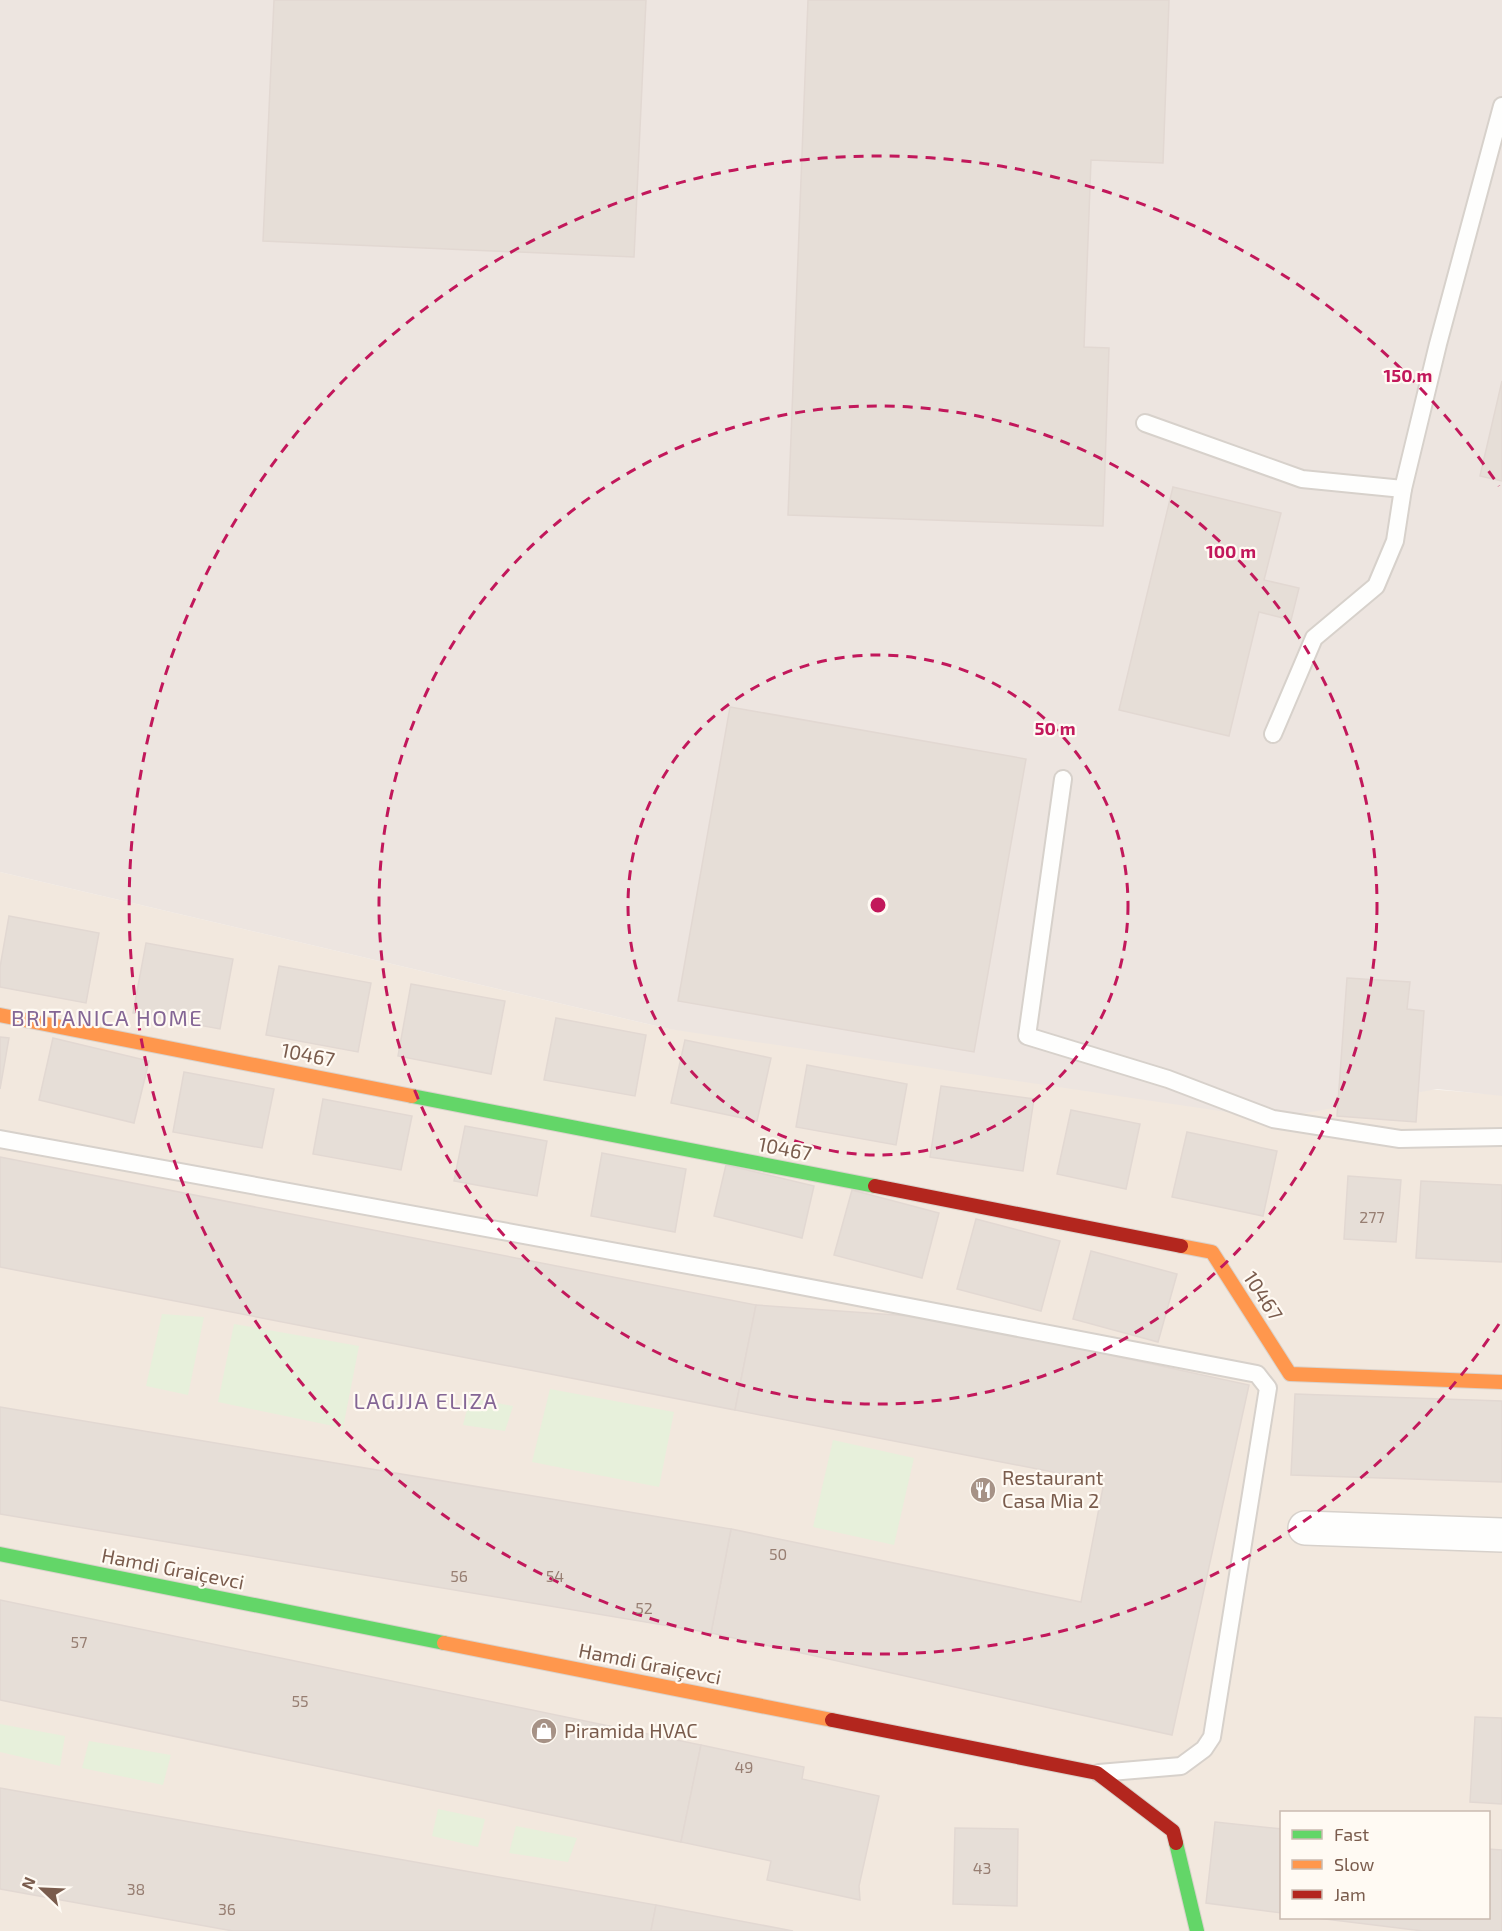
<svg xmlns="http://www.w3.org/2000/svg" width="1502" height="1931" viewBox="0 0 1502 1931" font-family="'Exo 2',sans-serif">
	<rect width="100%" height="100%" fill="#f9f5f0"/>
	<path fill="#f2e8de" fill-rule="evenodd" d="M0,872L669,1029L1502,1095V1931H0ZM1282,1812H1488V1918H1282Z"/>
	<path fill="#ede5e0" d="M0,0H1502V1096L1437,1089L1273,1119L669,1029L0,872Z"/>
	<g fill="#e7f0db">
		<path d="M162,1314L204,1317L188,1395L146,1386Z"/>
		<path d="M234,1324L359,1346L343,1428L218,1402Z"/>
		<path d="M550,1389L674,1412L659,1487L532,1462Z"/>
		<path d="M470,1398L513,1406L505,1431L463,1425Z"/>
		<path d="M833,1440L914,1458L894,1545L813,1527Z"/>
		<path d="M0,1724L65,1736L60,1766L0,1752Z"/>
		<path d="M89,1741L171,1755L163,1785L82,1768Z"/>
		<path d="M438,1809L485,1819L478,1847L432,1836Z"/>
		<path d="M516,1826L577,1838L568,1862L509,1853Z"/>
	</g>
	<g fill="#e6ded7" stroke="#e2d8d2" stroke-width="1.5">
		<path d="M274,0H646L634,257L263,241Z"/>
		<path d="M808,0H1169L1163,163L1091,160L1084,347L1109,348L1103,526L788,515Z"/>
		<path d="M1502,381V481L1480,476Z"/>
		<path d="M1173,487L1281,513L1264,580L1299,588L1291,620L1259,612L1229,736L1119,710Z"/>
		<path d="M730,707L1026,759L974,1052L678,1001Z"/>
		<path d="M9,916L99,933L86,1003L0,987V967Z"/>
		<path d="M146,943L233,959L220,1029L133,1013Z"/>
		<path d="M279,966L371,983L358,1052L266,1035Z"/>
		<path d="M1347,978L1410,982L1407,1009L1424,1011L1416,1122L1337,1116Z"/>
		<path d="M411,984L505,1001L491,1074L398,1056Z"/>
		<path d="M556,1018L646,1035L635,1096L544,1080Z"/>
		<path d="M0,1037L9,1038L0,1089Z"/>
		<path d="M53,1038L149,1061L134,1123L39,1100Z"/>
		<path d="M685,1040L771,1058L757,1121L671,1103Z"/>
		<path d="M807,1065L907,1084L896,1145L796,1127Z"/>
		<path d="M184,1072L274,1089L262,1148L173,1132Z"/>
		<path d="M941,1086L1034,1099L1023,1171L930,1157Z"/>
		<path d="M323,1099L412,1116L401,1170L313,1154Z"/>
		<path d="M1071,1110L1140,1124L1126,1189L1057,1174Z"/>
		<path d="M465,1126L547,1141L537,1196L454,1181Z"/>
		<path d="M1187,1132L1277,1151L1263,1216L1172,1197Z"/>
		<path d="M602,1153L686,1169L675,1232L591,1216Z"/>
		<path d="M0,1157L756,1305L735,1410L0,1267Z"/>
		<path d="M726,1165L814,1186L802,1238L714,1216Z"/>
		<path d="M1348,1176L1401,1180L1396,1242L1344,1239Z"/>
		<path d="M1421,1181L1502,1185V1262L1416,1258Z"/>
		<path d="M852,1190L939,1213L922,1278L834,1255Z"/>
		<path d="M976,1219L1060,1241L1041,1311L957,1289Z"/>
		<path d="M1091,1251L1177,1274L1158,1342L1073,1319Z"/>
		<path d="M756,1305L938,1318L1249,1385L1172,1735L711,1633L731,1529L1081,1602L1104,1482L735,1410Z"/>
		<path d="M1295,1394L1502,1401V1482L1291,1475Z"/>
		<path d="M0,1407L731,1529L711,1633L0,1514Z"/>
		<path d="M0,1600L701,1745L681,1842L0,1700Z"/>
		<path d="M1475,1717L1502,1718V1804L1470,1802Z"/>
		<path d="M701,1745L804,1767L802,1779L879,1796L859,1886L860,1900L767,1880L771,1861L681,1842Z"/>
		<path d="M0,1788L656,1905L651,1931H233L0,1889Z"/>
		<path d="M1215,1822L1282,1829V1913L1206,1903Z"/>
		<path d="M955,1828L1018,1829L1017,1906L953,1904Z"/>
		<path d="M1488,1849L1502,1850V1931H1423L1317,1918H1488Z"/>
		<path d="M656,1905L793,1931H651Z"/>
	</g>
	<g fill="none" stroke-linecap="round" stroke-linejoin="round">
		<g stroke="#d7d1cb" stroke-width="20">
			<g id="lane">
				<path d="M1145,423L1302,479L1403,489L1438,344L1502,106"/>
				<path d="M1273,734L1314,638L1376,586L1395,541L1403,489"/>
				<path d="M1063,779L1027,1036L1168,1079L1273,1119L1400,1139L1502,1137"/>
				<path d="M0,1139L764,1279L1257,1374L1268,1388L1212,1737L1204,1749L1181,1766L1099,1773"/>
			</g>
		</g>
		<g stroke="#d7d1cb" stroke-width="36">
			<path id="street" d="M1305,1528L1502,1535"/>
		</g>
		<g stroke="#d9d2cb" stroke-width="16">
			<g id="fast">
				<path d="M412,1096L875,1186"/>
				<path d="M0,1554L444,1643"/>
				<path d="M1176,1843L1197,1931"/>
			</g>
		</g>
		<g stroke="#d9d2cb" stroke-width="16">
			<g id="slow">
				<path d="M0,1015L412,1096"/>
				<path d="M1181,1246L1212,1252L1290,1374L1502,1382"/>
				<path d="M444,1643L832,1720"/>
			</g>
		</g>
		<g stroke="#d9d2cb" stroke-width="16">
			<g id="jam">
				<path d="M875,1186L1181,1246"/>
				<path d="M832,1720L1097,1773L1173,1831L1176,1843"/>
			</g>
		</g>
		<use href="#lane" stroke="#fefefd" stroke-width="16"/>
		<use href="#street" stroke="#fefefd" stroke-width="33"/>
		<use href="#fast" stroke="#63d668" stroke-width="14"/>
		<use href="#slow" stroke="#ff974d" stroke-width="14"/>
		<use href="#jam" stroke="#b3261e" stroke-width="14"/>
	</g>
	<g fill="none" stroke="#c2185b" stroke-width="3" stroke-dasharray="10 8">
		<circle cx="878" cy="905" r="250"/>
		<circle cx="878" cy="905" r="499"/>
		<path d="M1499 1324A749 749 0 1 1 1499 486"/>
	</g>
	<defs>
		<g id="restaurant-disc" transform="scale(1.35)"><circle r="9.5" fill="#a69286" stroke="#fffaf3"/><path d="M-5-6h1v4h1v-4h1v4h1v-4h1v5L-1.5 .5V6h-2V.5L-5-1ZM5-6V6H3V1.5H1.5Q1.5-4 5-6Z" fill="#fff"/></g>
		<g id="shop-disc" transform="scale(1.35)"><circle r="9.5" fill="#a69286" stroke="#fffaf3"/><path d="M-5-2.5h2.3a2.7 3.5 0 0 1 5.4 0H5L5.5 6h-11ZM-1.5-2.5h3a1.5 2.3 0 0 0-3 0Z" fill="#fff"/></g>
	</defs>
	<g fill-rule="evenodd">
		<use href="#restaurant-disc" x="983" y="1490"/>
		<use href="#shop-disc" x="544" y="1731"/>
	</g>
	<g text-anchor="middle" stroke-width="4.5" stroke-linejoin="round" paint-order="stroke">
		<g font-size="16" fill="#977e72">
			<text x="1372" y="1223">277</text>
			<text x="778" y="1560">50</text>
			<text x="459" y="1582">56</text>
			<text x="555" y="1582">54</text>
			<text x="644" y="1614">52</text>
			<text x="79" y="1648">57</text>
			<text x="300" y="1707">55</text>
			<text x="744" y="1773">49</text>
			<text x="982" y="1874">43</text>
			<text x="136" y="1895">38</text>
			<text x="227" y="1915">36</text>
		</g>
		<g font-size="20" fill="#7a5c4d" stroke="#fffaf3">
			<text transform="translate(308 1055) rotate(11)" y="7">10467</text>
			<text transform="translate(785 1149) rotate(11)" y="7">10467</text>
			<text transform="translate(1263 1296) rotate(57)" y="7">10467</text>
			<text transform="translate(173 1569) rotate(11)" y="7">Hamdi Graiçevci</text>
			<text transform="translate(650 1664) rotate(11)" y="7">Hamdi Graiçevci</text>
		</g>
		<g font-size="20" fill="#7a5c4d" stroke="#fffaf3" text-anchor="start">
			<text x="1002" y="1485">Restaurant<tspan x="1002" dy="23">Casa Mia 2</tspan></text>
			<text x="564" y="1738">Piramida HVAC</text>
		</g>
		<g font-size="22" letter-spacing="1.5" fill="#846695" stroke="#fffaf3">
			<text x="107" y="1026">BRITANICA HOME</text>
			<text x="426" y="1409">LAGJJA ELIZA</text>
		</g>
	</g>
	<circle cx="878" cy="905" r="9" fill="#c2185b" stroke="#fffaf3" stroke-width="3"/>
	<g font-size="18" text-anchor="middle" font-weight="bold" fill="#c2185b" stroke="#fffaf3" stroke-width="4.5" stroke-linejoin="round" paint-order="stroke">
		<text x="1408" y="382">150 m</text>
		<text x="1231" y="558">100 m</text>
		<text x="1055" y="735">50 m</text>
	</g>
	<rect x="1280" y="1811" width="210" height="108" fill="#fffaf3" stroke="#cabbb1" stroke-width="1.5"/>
	<rect x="1292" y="1830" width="30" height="9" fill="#63d668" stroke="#cabbb1" stroke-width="1.5"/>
	<text x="1334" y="1841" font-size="18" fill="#7a5c4d">Fast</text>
	<rect x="1292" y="1860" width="30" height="9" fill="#ff974d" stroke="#cabbb1" stroke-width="1.5"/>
	<text x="1334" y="1871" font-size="18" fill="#7a5c4d">Slow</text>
	<rect x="1292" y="1890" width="30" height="9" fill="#b3261e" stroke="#cabbb1" stroke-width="1.5"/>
	<text x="1334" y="1901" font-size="18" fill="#7a5c4d">Jam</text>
	<g transform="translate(42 1889) rotate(293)" stroke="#fffaf3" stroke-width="4.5" paint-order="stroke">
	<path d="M0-4.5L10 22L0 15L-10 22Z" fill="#7a5c4d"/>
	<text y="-9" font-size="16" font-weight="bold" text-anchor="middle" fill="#7a5c4d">N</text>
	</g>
</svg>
